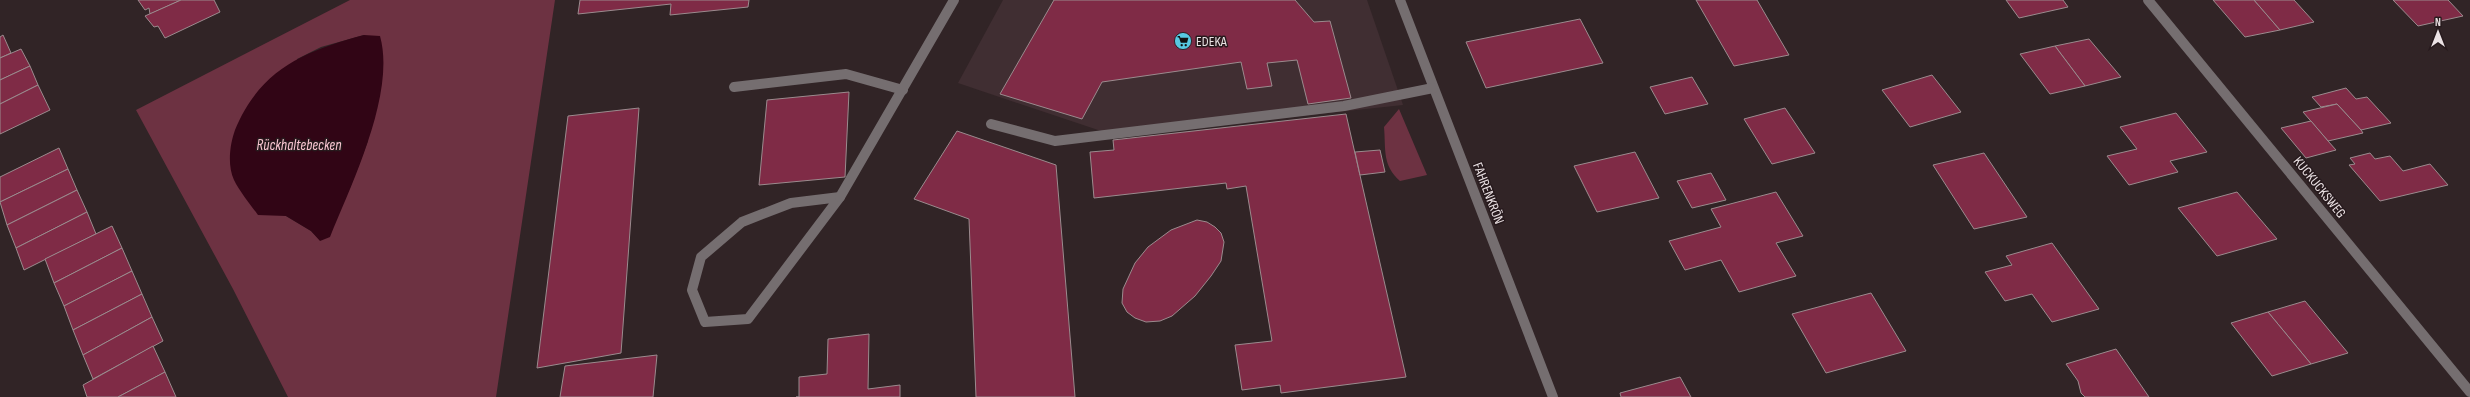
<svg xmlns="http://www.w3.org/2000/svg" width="2470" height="397" viewBox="0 0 2470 397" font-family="'Sofia Sans Condensed',sans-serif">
	<rect width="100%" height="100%" fill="#312426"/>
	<path fill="#402e32" d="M1003,0H1367L1403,105L1116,136L958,83Z"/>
	<g fill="#6d3242" fill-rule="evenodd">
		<path d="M350,0H555L496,397H288L233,289L136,110ZM364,35L368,141L350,188L320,240L311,231L286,216L297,59L321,47Z"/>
		<path d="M1399,109L1427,175L1400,181C1382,165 1386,150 1384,127Z"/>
	</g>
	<path fill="#310515" d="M364,35L380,36C396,93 352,183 330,237L320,241L311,231L286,216L258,215C250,204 240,192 234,180C227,165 230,144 235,130C260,69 305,51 364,35Z"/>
	<g fill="#7f2b46" stroke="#9b8b8e">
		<path d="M138,0H181L150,14L149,8L145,10Z"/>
		<path d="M181,0H214L220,12L165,38L158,26L154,27L145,16Z"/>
		<path d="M580,0H749L748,7L670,15L671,4L578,14Z"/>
		<path d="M1054,0H1295L1314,22L1330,21L1351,98L1308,104L1297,60L1267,63L1272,86L1247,89L1241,62L1102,82L1082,119L1000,94Z"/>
		<path d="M1696,0H1757L1789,55L1734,66Z"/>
		<path d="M2006,0H2063L2068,7L2019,18Z"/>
		<path d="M2213,0H2254L2280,30L2245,37Z"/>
		<path d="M2254,0H2294L2314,22L2280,30Z"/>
		<path d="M2393,0H2448L2463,16L2418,26Z"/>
		<path d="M1580,19L1603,63L1486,88L1466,42Z"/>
		<path d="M3,35L11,53L0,58V37Z"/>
		<path d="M2089,39L2121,77L2085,86L2055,46Z"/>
		<path d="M2055,46L2085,86L2050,94L2020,54Z"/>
		<path d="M21,49L30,66L0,80V58Z"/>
		<path d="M30,66L38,85L0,104V80Z"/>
		<path d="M1932,75L1961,112L1910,127L1882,90Z"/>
		<path d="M1692,77L1708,104L1665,114L1650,87Z"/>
		<path d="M38,85L50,110L0,134V104Z"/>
		<path d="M2346,88L2356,99L2367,97L2391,123L2361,130L2337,104L2321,107L2312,97Z"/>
		<path d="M849,92L845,177L759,185L767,100Z"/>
		<path d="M2337,104L2361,130L2363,133L2328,141L2303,112Z"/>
		<path d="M639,108L621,353L537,368L568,116Z"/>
		<path d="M1785,108L1815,153L1772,164L1744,119Z"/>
		<path d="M2176,113L2207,152L2170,161L2178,172L2129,185L2107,156L2137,149L2120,127Z"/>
		<path d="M1346,114L1406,377L1281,393L1280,385L1242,390L1235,345L1272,341L1246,186L1227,189L1226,183L1094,198L1090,152L1114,150L1113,140Z"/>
		<path d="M2311,121L2328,141L2336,150L2306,158L2281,128Z"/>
		<path d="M957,131L1056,165L1075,397H976L969,219L914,199Z"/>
		<path d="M59,148L68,169L0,202V177Z"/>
		<path d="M1380,150L1385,172L1360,175L1355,152Z"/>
		<path d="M1635,152L1659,198L1597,212L1574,166Z"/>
		<path d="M1984,153L2027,217L1974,229L1933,165Z"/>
		<path d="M2370,153L2375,159L2390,156L2403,171L2430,164L2448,185L2380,201L2349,165L2355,164L2350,158Z"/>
		<path d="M68,169L77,190L7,225L0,202Z"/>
		<path d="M1711,173L1726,200L1692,208L1677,181Z"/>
		<path d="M77,190L87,212L16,248L7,225Z"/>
		<path d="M1776,192L1803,236L1776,243L1796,276L1739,292L1721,260L1685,270L1669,241L1721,227L1711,209Z"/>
		<path d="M2237,192L2277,239L2217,256L2178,208Z"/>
		<path d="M87,212L96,234L24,270L16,248Z"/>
		<path d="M1197,220L1207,222L1215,227L1221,233L1224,242L1221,261L1211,276L1195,296L1172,316L1160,321L1146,322L1135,318L1127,312L1122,303L1123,289L1135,263L1148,247L1171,230Z"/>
		<path d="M112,226L122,248L54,283L45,259Z"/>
		<path d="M2052,243L2099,309L2052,322L2032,294L2005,301L1985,272L2012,265L2006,256Z"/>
		<path d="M122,248L132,271L64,306L54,283Z"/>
		<path d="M132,271L142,294L73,330L64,306Z"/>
		<path d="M1871,293L1906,351L1826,373L1792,314Z"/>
		<path d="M142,294L152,317L83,355L73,330Z"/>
		<path d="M2305,301L2348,353L2311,364L2268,312Z"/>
		<path d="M2268,312L2311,364L2272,376L2231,323Z"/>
		<path d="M152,317L163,341L93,379L83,355Z"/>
		<path d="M869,334L868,389L900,385V397H796H799V377L827,374L828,339Z"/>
		<path d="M153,346L165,372L118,397H87L83,385Z"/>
		<path d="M2116,349L2149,397H2085L2081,393L2078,381L2066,364Z"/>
		<path d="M657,355L653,397H560L565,366Z"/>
		<path d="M165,372L176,397H118Z"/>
		<path d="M1680,377L1691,397H1621L1620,393Z"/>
	</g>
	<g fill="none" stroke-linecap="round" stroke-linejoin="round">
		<g stroke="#756e70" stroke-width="10">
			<path d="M1400,0L1553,397"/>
			<path d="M2148,0L2470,392"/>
			<path d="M734,87L846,74L903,90"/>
			<path d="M991,124L1055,141L1344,106L1433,88"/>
			<path d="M840,197L748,319L705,322L692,290L701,257L742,222L791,203Z"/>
			<path d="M840,197L954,0"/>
		</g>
	</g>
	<defs>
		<g id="supermarket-disc" transform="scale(0.9)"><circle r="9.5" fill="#57c9e2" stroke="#271a1d"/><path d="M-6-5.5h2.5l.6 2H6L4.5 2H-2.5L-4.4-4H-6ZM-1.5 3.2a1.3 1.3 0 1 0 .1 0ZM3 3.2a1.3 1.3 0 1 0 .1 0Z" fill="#111"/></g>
	</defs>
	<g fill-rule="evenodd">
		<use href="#supermarket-disc" x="1183" y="41"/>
	</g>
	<g text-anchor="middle" stroke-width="3" stroke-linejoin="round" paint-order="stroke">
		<g font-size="14" fill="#ebe2e4" stroke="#271a1d" text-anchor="start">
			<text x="1196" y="46">EDEKA</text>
		</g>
		<g font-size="14" fill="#ebe2e4" stroke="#271a1d">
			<text transform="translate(2320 187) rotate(51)" y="5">KUCKUCKSWEG</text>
			<text transform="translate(1489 193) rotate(69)" y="5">FAHRENKRÖN</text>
		</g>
		<g font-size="15" font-style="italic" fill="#f9c6d1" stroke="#271a1d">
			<text x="299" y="150">Rückhaltebecken</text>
		</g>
	</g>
	<g transform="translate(2438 32)" stroke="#271a1d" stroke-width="3" paint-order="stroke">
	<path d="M0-3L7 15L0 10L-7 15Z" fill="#ebe2e4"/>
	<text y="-6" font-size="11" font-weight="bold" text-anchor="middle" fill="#ebe2e4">N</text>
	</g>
</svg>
